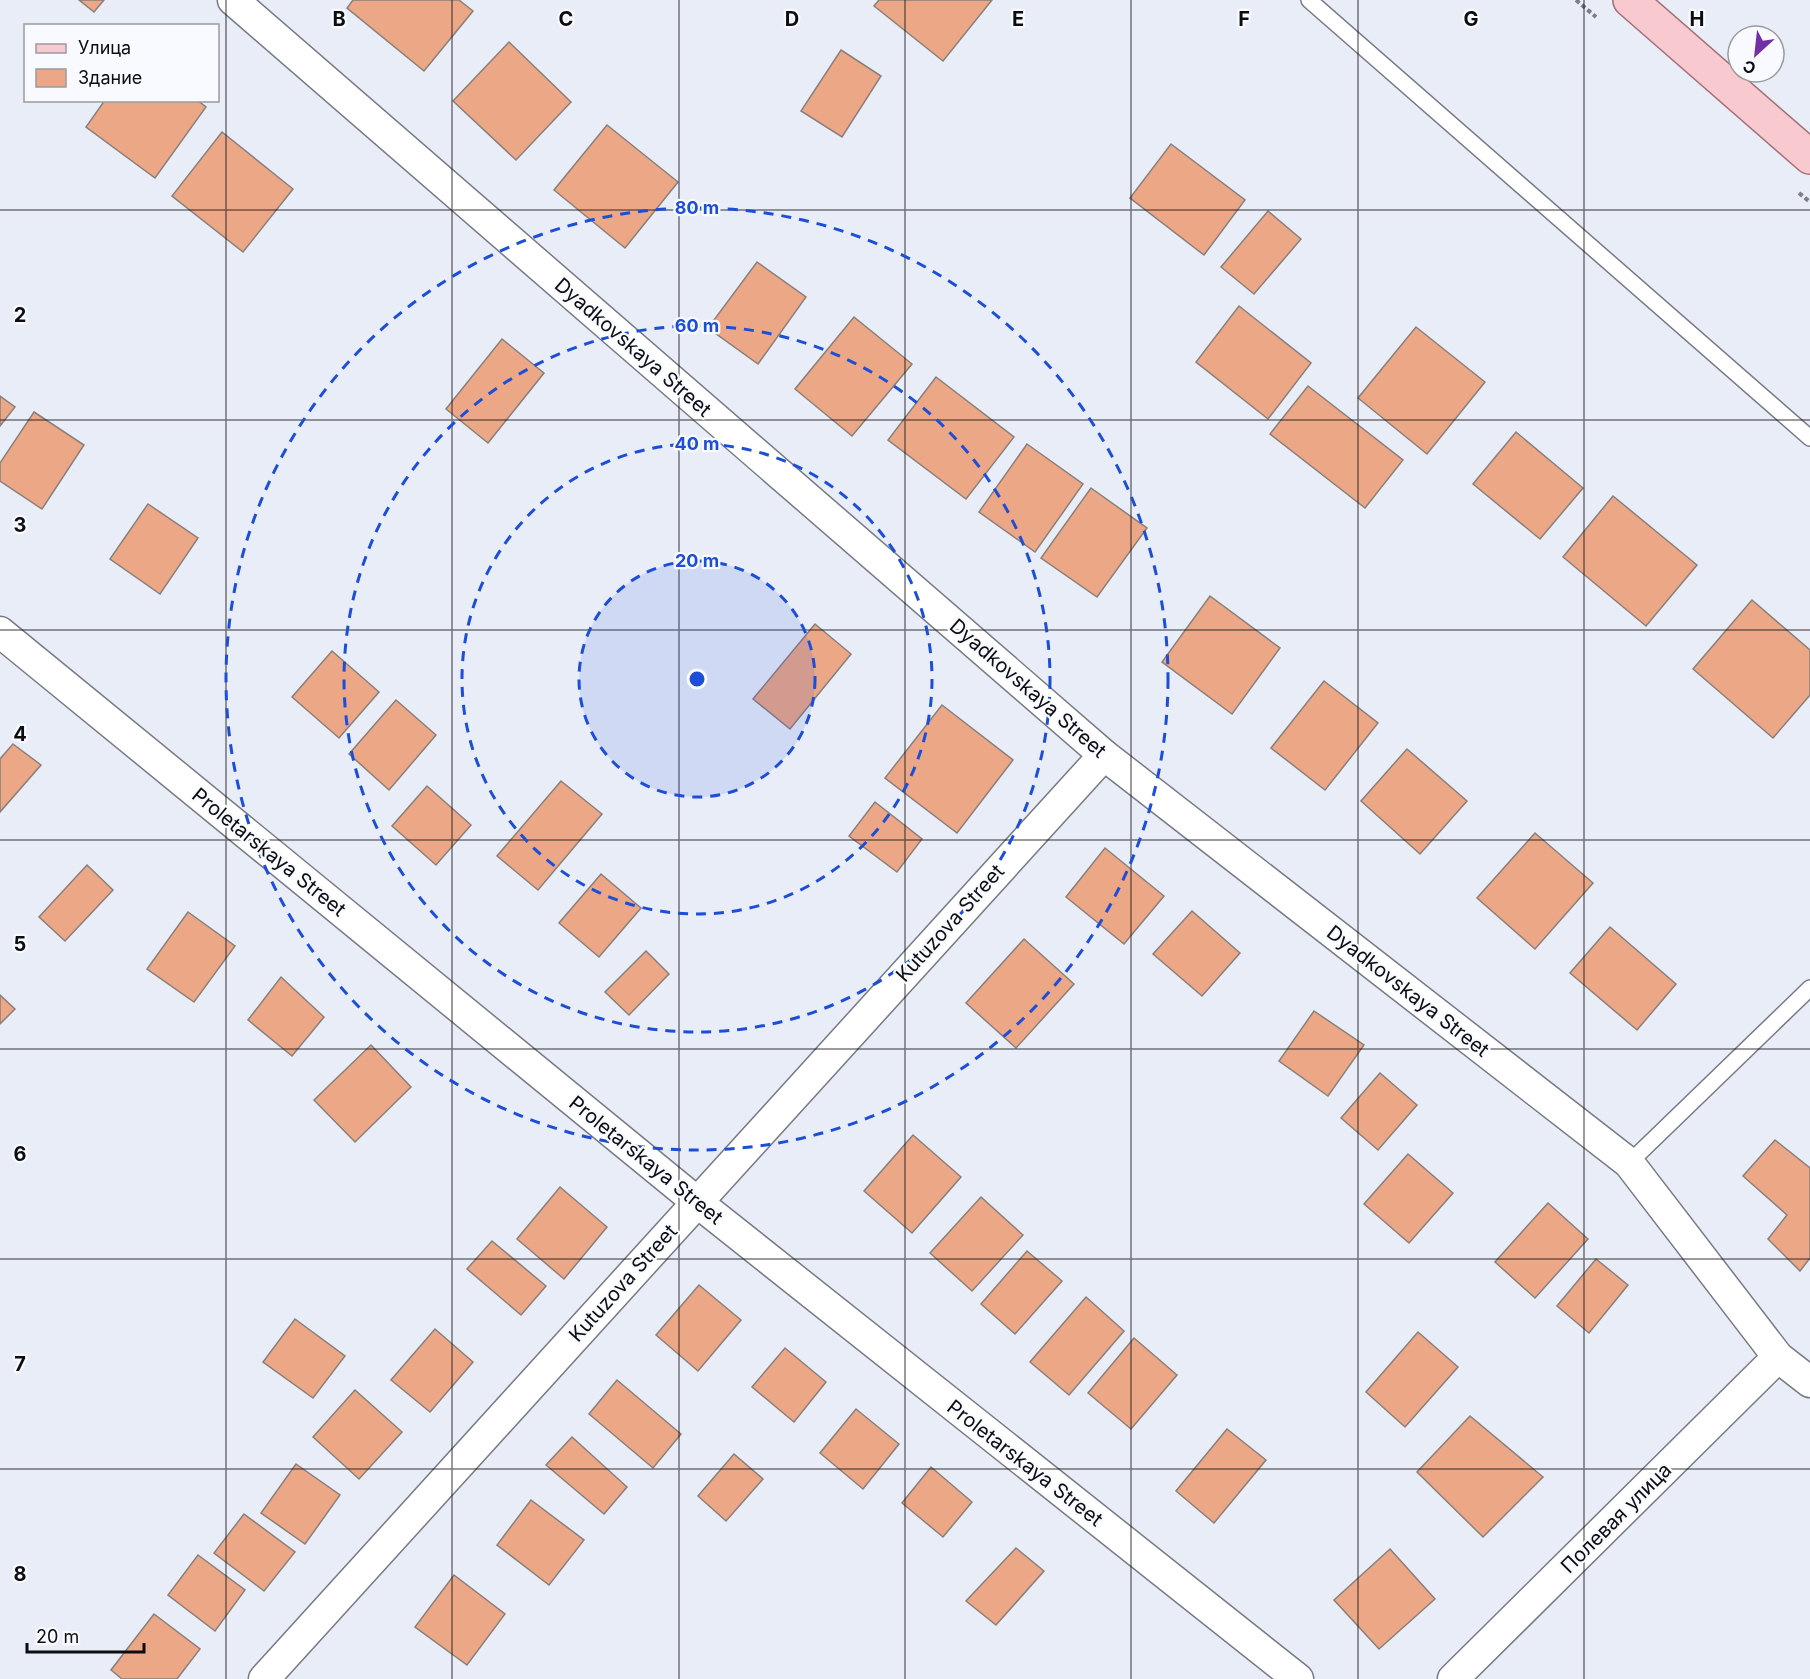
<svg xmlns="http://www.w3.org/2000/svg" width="1810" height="1679" viewBox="0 0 1810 1679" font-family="Inter,sans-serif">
	<rect width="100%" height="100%" fill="#e9edf8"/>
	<g fill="#eca787" stroke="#8a7f7a" stroke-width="1.5">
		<path d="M79,0H104L94,12Z"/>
		<path d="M353,0H459L473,11L424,71L347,8Z"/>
		<path d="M879,0H992L943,61L874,6Z"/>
		<path d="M509,42L571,102L516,160L453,101Z"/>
		<path d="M841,50L881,76L842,137L801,111Z"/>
		<path d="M105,100H197L206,107L155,178L86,127Z"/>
		<path d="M607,125L678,182L625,248L554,190Z"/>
		<path d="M222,132L293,189L243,252L172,196Z"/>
		<path d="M1171,144L1245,200L1204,255L1130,198Z"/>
		<path d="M1268,211L1301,239L1254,294L1221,267Z"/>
		<path d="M757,262L806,297L758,364L708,328Z"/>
		<path d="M1239,306L1311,363L1268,419L1196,362Z"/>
		<path d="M854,317L912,364L852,436L795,389Z"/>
		<path d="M1416,327L1485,382L1427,454L1358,398Z"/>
		<path d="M502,339L544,373L488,443L446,409Z"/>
		<path d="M936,377L1014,437L966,499L888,440Z"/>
		<path d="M1308,386L1403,460L1365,508L1270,434Z"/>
		<path d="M0,396L15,407L0,426Z"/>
		<path d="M34,412L84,445L42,509L0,481V463Z"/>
		<path d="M1516,432L1583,488L1540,539L1473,484Z"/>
		<path d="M1027,444L1083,484L1035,552L979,512Z"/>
		<path d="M1091,488L1147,528L1097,597L1041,558Z"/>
		<path d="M1613,496L1697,565L1646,626L1563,557Z"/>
		<path d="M148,504L198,538L160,594L110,559Z"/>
		<path d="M1210,596L1280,648L1232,714L1162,662Z"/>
		<path d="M1752,600L1810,650V695L1773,738L1693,669Z"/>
		<path d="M815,624L851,654L790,729L753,699Z"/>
		<path d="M332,651L379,692L339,738L292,697Z"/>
		<path d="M1324,681L1378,723L1325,790L1271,748Z"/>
		<path d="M396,700L436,735L389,790L349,754Z"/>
		<path d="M942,705L1013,760L957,833L885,778Z"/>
		<path d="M13,744L41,765L0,812V759Z"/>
		<path d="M1407,749L1467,801L1420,854L1361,801Z"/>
		<path d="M561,781L602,814L538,890L497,856Z"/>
		<path d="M427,786L471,825L436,865L392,826Z"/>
		<path d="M875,802L922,839L897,872L849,836Z"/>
		<path d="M1535,833L1593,883L1535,949L1477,898Z"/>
		<path d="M1105,848L1164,896L1124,944L1066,897Z"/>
		<path d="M87,865L113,890L65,941L39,917Z"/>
		<path d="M601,874L641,908L599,957L559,923Z"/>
		<path d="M1192,911L1240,953L1202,996L1153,954Z"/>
		<path d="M188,912L235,946L194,1002L147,969Z"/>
		<path d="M1610,927L1676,984L1637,1030L1570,973Z"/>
		<path d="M1024,939L1074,984L1016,1048L966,1003Z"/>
		<path d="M646,951L669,974L629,1015L605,992Z"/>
		<path d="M281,977L324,1017L292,1056L248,1020Z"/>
		<path d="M0,995L15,1009L0,1024Z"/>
		<path d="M1314,1011L1364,1045L1328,1096L1279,1061Z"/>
		<path d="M371,1045L411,1087L355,1142L314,1100Z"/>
		<path d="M1380,1073L1417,1105L1378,1150L1341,1118Z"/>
		<path d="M913,1135L961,1177L912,1233L864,1191Z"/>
		<path d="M1775,1140L1810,1168V1258L1800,1271L1768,1239L1787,1215L1743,1176Z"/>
		<path d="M1408,1154L1453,1193L1409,1243L1364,1204Z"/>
		<path d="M560,1187L607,1227L564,1279L517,1239Z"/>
		<path d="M981,1197L1023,1235L972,1291L930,1253Z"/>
		<path d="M1548,1203L1588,1239L1535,1298L1495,1262Z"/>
		<path d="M492,1241L546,1286L521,1315L467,1269Z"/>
		<path d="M1027,1251L1062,1281L1015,1334L981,1304Z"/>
		<path d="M1596,1259L1628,1285L1589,1333L1557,1306Z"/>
		<path d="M699,1285L741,1320L698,1371L656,1335Z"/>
		<path d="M1086,1297L1124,1331L1069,1395L1030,1362Z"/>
		<path d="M295,1319L345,1356L313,1398L263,1362Z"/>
		<path d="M435,1329L473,1362L430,1412L391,1380Z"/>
		<path d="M1418,1332L1458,1367L1405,1427L1366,1392Z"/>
		<path d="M1134,1338L1177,1375L1131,1429L1088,1393Z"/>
		<path d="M785,1348L826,1382L794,1422L752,1387Z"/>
		<path d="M617,1380L681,1434L653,1468L589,1414Z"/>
		<path d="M355,1390L402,1432L359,1479L313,1437Z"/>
		<path d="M856,1409L899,1444L863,1489L820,1453Z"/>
		<path d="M1470,1416L1543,1477L1483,1537L1417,1472Z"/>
		<path d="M1227,1429L1266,1460L1214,1523L1176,1491Z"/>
		<path d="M572,1437L627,1487L604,1514L546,1465Z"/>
		<path d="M734,1454L763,1479L726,1521L698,1496Z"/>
		<path d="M296,1464L340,1495L305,1544L261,1513Z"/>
		<path d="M931,1467L972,1502L943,1537L902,1503Z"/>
		<path d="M531,1500L584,1540L549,1585L497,1545Z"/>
		<path d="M244,1514L295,1552L264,1591L214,1553Z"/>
		<path d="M1016,1548L1044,1571L996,1625L966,1601Z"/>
		<path d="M1390,1549L1435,1599L1379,1649L1334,1600Z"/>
		<path d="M198,1555L245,1590L215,1631L168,1595Z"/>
		<path d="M454,1575L505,1614L467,1665L415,1627Z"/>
		<path d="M154,1614L200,1649L177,1679H122L111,1670Z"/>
	</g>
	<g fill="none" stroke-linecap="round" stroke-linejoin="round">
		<g stroke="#777a84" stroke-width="18">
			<g id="service">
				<path d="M1309,0L1810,438"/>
				<path d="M1629,1163L1810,988"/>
			</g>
		</g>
		<g stroke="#777a84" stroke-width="33">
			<g id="minor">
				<path d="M233,0L1104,755L1629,1163L1778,1357L1810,1382"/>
				<path d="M0,632L697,1202L1298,1679"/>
				<path d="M264,1679L1104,755"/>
				<path d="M1453,1679L1778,1357"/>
			</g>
		</g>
		<g stroke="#a37077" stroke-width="36">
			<path id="primary" d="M1630,0L1810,157"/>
		</g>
		<g stroke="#7b7e85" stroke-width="4" stroke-dasharray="4.5 3" stroke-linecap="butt">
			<path d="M1576,0L1596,17"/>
			<path d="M1799,193L1810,202"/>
		</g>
		<use href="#service" stroke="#fff" stroke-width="15"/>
		<use href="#minor" stroke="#fff" stroke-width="30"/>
		<use href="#primary" stroke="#f8c9cf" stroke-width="33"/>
	</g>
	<path fill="none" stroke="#0c0d10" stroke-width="1.5" stroke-opacity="0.55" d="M226,0V1679M452,0V1679M679,0V1679M905,0V1679M1131,0V1679M1358,0V1679M1584,0V1679M0,210H1810M0,420H1810M0,630H1810M0,840H1810M0,1049H1810M0,1259H1810M0,1469H1810"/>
	<circle cx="697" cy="679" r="118" fill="#1d4ed8" fill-opacity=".12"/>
	<g fill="none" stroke="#1d4ed8" stroke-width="3" stroke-dasharray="10 8">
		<circle cx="697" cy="679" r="118"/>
		<circle cx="697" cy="679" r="235"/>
		<circle cx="697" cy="679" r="353"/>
		<circle cx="697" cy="679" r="471"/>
	</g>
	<g text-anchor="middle" stroke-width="4.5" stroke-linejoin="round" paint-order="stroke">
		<g font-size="20" fill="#0c0d10" stroke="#f9faff">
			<text transform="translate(633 347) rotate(41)" y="7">Dyadkovskaya Street</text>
			<text transform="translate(1028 688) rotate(41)" y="7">Dyadkovskaya Street</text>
			<text transform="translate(269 852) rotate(39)" y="7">Proletarskaya Street</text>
			<text transform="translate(950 923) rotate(-48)" y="7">Kutuzova Street</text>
			<text transform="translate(1408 991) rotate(38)" y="7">Dyadkovskaya Street</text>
			<text transform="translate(646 1160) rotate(39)" y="7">Proletarskaya Street</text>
			<text transform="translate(623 1283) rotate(-48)" y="7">Kutuzova Street</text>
			<text transform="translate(1025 1463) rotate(38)" y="7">Proletarskaya Street</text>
			<text transform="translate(1616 1518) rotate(-45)" y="7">Полевая улица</text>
		</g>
	</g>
	<g font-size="20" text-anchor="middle" font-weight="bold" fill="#0c0d10" stroke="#f9faff" stroke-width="4.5" stroke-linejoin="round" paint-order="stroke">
		<text x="339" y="26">B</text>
		<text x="566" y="26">C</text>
		<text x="792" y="26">D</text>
		<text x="1018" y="26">E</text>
		<text x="1244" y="26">F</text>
		<text x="1471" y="26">G</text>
		<text x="1697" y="26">H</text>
		<text x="20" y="322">2</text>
		<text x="20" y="532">3</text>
		<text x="20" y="741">4</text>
		<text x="20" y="951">5</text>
		<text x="20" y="1161">6</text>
		<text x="20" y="1371">7</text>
		<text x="20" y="1581">8</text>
	</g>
	<circle cx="697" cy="679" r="9" fill="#1d4ed8" stroke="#f9faff" stroke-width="3"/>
	<g font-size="18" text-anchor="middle" font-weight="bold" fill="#1d4ed8" stroke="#f9faff" stroke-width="4.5" stroke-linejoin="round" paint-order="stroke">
		<text x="697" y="214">80 m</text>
		<text x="697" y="332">60 m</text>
		<text x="697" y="450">40 m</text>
		<text x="697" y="567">20 m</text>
	</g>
	<rect x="24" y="24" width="195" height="78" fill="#f9faff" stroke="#9a9b9f" stroke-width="1.5"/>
	<rect x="36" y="44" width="30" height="9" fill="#f8c9cf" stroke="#9a9b9f" stroke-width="1.5"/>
	<text x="78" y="54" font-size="18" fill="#0c0d10">Улица</text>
	<rect x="36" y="69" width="30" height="18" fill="#eca787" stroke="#9a9b9f" stroke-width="1.5"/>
	<text x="78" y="84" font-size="18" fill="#0c0d10">Здание</text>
	<g transform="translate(1756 54) rotate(207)"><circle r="28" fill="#f9faff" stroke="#9a9b9f" stroke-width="1.5"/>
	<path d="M0-4.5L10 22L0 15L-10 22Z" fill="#722fa4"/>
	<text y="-9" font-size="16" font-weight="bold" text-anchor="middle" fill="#0c0d10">С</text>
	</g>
	<path d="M27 1643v9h117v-9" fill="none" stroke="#0c0d10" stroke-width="3"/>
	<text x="36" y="1643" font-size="18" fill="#0c0d10" stroke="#f9faff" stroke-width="4.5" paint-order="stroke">20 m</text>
</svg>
